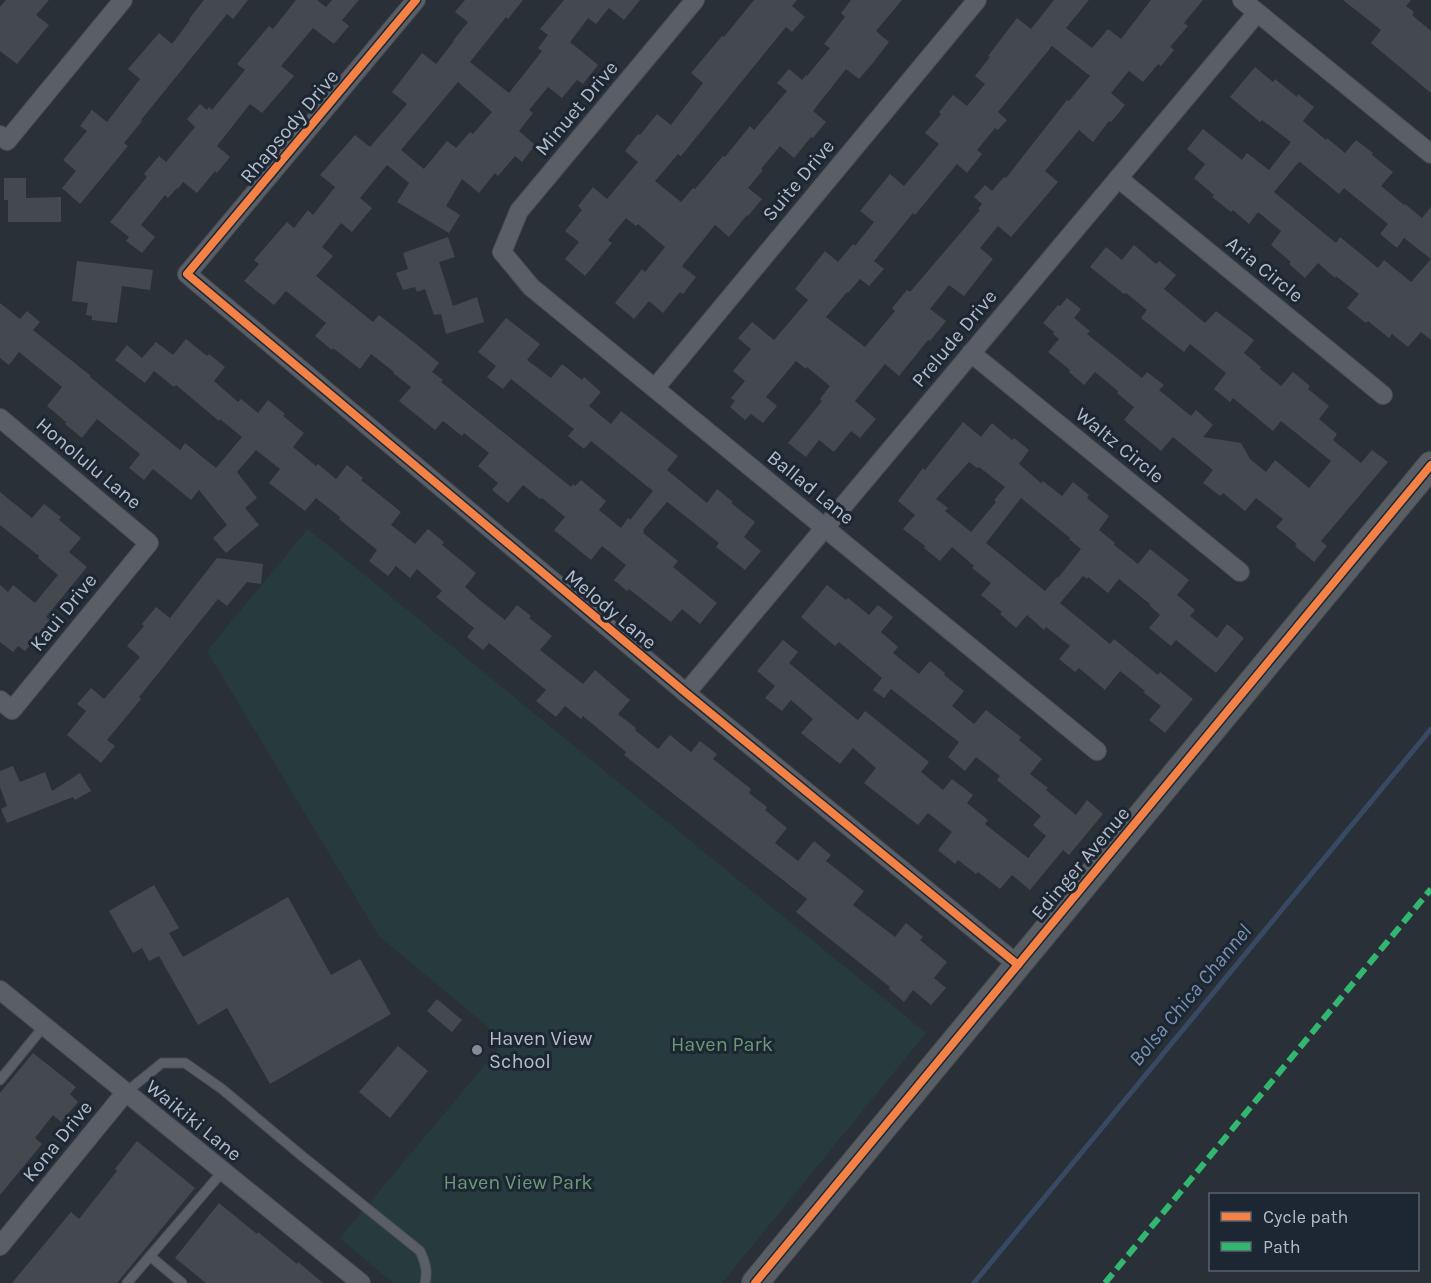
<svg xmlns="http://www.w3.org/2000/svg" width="1431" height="1283" viewBox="0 0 1431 1283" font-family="Karla,sans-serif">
	<rect width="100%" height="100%" fill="#2a3038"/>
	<path fill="#273a3e" d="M308,529L926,1033L722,1283H393L340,1238L505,1041L379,936L207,651Z"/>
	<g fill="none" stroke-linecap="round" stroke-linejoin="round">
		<path stroke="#384963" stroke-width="5" d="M974,1283L1431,729"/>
	</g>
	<g fill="#444950" fill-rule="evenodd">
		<path d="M6,0H49L36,15L49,25L17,64L0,51V7Z"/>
		<path d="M204,0H248L233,19L227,14L141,120L142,121L124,143L128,146L80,204L62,188L76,171L63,160L87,131L80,126L92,110L107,122L140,79L128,69L159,33L172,44L190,20L189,19Z"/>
		<path d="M296,0H317L326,7L332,0H359L342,20L349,26L334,44L313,28L281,66L294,76L262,113L250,104L217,146L230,157L217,173L215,171L197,193L183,182L178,189L177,188L168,198L165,195L141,225L155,237L142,253L126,241L129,237L110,222L147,177L144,174L159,156L166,162L195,127L187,119L200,104L207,110L209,107L212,110L245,70L237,64L269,26L273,29Z"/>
		<path d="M465,0H523L508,19L506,17L470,62L509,93L542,51L538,48L548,35L540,29L564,0H640L624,20L609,8L596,24L588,18L570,42L598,65L583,84L577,80L562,98L548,87L529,110L533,113L519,131L535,145L522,162L515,156L498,176L495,173L479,193L462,179L446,206L460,215L449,233L397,202L409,183L387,165L360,198L372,208L352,232L341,223L322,247L333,256L316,276L373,322L379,315L415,343L439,363L432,372L443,380L441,382L571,487L573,484L575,486L581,480L606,501L599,510L621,528L628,518L630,520L653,491L591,441L584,449L568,436L574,429L511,379L503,389L487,377L496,366L478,352L506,318L540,344L527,360L551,378L562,364L582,380L584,377L601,392L589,406L611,424L621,411L678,456L667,470L707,503L717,489L733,502L731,503L755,522L744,537L761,551L745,570L716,547L719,543L670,504L667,502L643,530L644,531L643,533L678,561L673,567L717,603L700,624L682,609L671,622L629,589L627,591L614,580L626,565L602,546L591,560L554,530L565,517L542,498L540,499L523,485L508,503L492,490L498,483L478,466L489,453L464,433L462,436L443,421L435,430L399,401L411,387L393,373L394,372L371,354L360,369L333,348L332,350L315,336L326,323L286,291L274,305L244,281L259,264L254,260L287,222L294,228L308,210L313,215L335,187L320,175L355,135L370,147L407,104L392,92L422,53L436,64L454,41H453L468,22L455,12ZM458,82L492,112L473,134L470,132L456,148L447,141L424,169L401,150Z"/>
		<path d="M754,0H797L792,6L805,17L792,32L786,27L681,156L678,154L655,181L681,202L693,188L695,189L723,156L725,157L750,126L754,130L787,91L777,83L789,69L802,80L806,75L807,76L830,48L824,44L845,17L841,13L851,0H902L876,31L889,42L872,64L859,79L846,69L813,111L826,122L813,138L811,137L794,158L780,146L761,169L763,170L748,188L762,199L748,216L747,215L729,237L715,225L682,266L696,277L683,294L680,292L663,313L649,301L634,319L615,303L642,269L645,272L665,247L638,224L636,226L626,218L608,240L612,243L585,276L565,259L579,242L565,231L582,210L578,206L593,187L607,199L638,162L625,151L638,134L640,135L657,114L671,125L703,83L691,73L722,36L724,37Z"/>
		<path d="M1054,0H1089L1066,28L1092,48L1108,29L1121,39L1151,0H1203L1184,23L1188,26L1170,47L1174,50L1161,66L1158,64L1143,82L1129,71L1111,93L1125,105L1111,122L1109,121L1093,142L1079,130L1045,171L1058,182L1011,237L998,226L980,248L993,259L964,296L949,285L930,309L946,321L930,341L928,340L899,376L885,364L855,401L876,419L860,438L851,431L834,452L819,440L806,457L788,443L822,401L820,399L830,386L807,367L806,369L796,361L766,397L777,406L763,423L751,414L745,420L730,407L735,401L731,398L745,381L733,371L751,349L738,338L752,322L774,340L808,300L795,289L825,251L838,262L853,244L855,246L874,222L860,211L890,174L904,186L939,144L925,133L941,114L939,112L953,95L967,106L985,84L975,76L990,57L988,56L1017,18L1031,29ZM1052,46L1090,76L1069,101L1067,100L1006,178L1004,177L992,191L985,185L974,197L982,204L978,209L980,210L910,292L907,290L892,308L895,311L865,347L826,317L847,292L848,293L860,279L869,286L884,269L874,261L913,213L915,215L957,164L967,173L982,154L977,150L995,128L998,130L1007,120L998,112Z"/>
		<path d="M1343,0H1411L1406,6L1414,12L1412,15L1431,31V93L1371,43L1381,30Z"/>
		<path d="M1255,67L1273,82L1275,79L1297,97L1298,94L1314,107L1303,121L1326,140L1327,138L1345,153L1356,140L1373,153L1372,155L1393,172L1381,186L1404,205L1405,204L1422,218L1431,207V340L1421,332L1408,347L1392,334L1389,338L1368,321L1366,323L1347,308L1359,294L1336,276L1335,278L1318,263L1305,278L1289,264L1291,262L1271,245L1281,231L1258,212L1249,224L1233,210L1231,212L1212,197L1214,195L1194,178L1205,164L1187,149L1203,129L1242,160L1247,153L1269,170L1291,142L1262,120L1260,122L1230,97ZM1300,162L1339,194L1344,188L1388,224L1380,234L1397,248L1404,238L1431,259L1411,282L1384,260L1378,268L1340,237L1336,243L1274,192L1298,163Z"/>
		<path d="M4,178H26V198L61,197V222H8V200H4Z"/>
		<path d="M448,237L455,257L439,262L453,306L477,297L484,322L446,334L441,314L434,315L425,289L417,292L415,287L403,290L396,273L408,269L403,253Z"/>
		<path d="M1134,245L1156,264L1159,261L1176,275L1164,289L1205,323L1216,311L1254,340L1244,353L1261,367L1260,369L1281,386L1293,372L1310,386L1308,389L1329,406L1319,419L1337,434L1333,440L1361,463L1372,450L1388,462L1321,541L1327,546L1314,562L1295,546L1297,544L1276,527L1283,519L1256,498L1245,511L1223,493L1220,496L1203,483L1213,470L1173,437L1161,451L1124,420L1134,407L1117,393L1118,391L1095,372L1084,385L1069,372L1070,370L1048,352L1059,339L1053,334L1054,332L1043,323L1058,305L1060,306L1067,298L1081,309L1074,318L1090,331L1087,334L1142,378L1147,372L1164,385L1159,390L1191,416L1196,410L1213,425L1203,437L1241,443L1250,459L1266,472L1275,460L1309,488L1331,461L1281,421L1273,431L1233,398L1230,402L1214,389L1226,373L1190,344L1184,352L1141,318L1147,310L1126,293L1124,294L1090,267L1106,247L1122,260Z"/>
		<path d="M77,261L153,270L150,290L122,286L117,323L92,320V316L86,315L88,303L72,301Z"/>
		<path d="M0,303L20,319L27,311L40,322L33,330L91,376L90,377L180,450L185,443L216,468L242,437L220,419L219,421L176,385L174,387L154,371L145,383L115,360L127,345L142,358L156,342L173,355L186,339L207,356L209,354L225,367L214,381L238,402L241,399L258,413L268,400L285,414L283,416L304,433L293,447L316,466L318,464L336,479L347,465L363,478L361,480L401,512L391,525L415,544L428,529L444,542L442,545L476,573L465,587L481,601L505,620L517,605L531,616L529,618L552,636L540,650L583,684L595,670L630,700L618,714L636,728L635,730L658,749L670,735L691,752L700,741L717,754L713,759L751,789L749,793L767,807L765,810L787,828L775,843L798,861L814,841L831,855L826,861L864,891L853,905L895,937L906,923L923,937L920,940L947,962L934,978L946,988L931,1005L913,990L904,1002L889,989L890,987L796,912L807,899L624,755L626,752L583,716L581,719L565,706L556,717L536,701L546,690L489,643L483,650L467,637L474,628L436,597L442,591L417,569L410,578L396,566L388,576L369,561L377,550L339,519L340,517L316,498L305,511L269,483L280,469L256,450L237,472L257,498L245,508L259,525L226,553L213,538L227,525L199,490L191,500L153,469L144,480L129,468L140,454L97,419L82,438L65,424L66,422L47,406L62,387L19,352L9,365L0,358Z"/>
		<path d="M963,422L981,437L992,423L1012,440L1014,438L1029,450L1019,464L1041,483L1043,481L1062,496L1073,482L1089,495L1087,498L1109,516L1099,530L1115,543L1114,545L1138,564L1150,549L1189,580L1177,595L1195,610L1190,616L1217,638L1227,624L1244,638L1216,673L1176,640L1171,646L1149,628L1160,615L1149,605L1150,604L1119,579L1108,593L1088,577L1087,579L1083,576L1060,603L1110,644L1114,639L1158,675L1160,672L1193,699L1165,733L1149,720L1161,706L1143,692L1145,691L1120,671L1105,690L1079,668L1075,672L1059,659L1070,646L1046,627L1044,630L1027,615L1016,628L1000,614L1002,612L981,595L991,583L972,568L974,566L952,547L940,561L924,548L925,546L903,529L915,515L898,501L923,468L925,470ZM969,462L977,468L979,467L1005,487L994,500L996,502L971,532L945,511L948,508L936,499ZM1021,498L1070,538L1069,539L1081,549L1058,578L1057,577L1045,591L986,543Z"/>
		<path d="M0,492L32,518L44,504L61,517L59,520L81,538L69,552L87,567L46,617L50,620L25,651L18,646L13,652L0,642V585L8,592L13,585L35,603L58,575L38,558L39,556L0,525Z"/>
		<path d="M217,558L263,564L261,584L247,582L227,606L218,599L139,697L141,699L107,740L115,746L101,763L67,735L86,711L77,704L91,688L104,699L140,657L127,646L144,626L142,624L156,607L170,618Z"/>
		<path d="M827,585L846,600L848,598L869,615L878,605L893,617L881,632L898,647L893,653L919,674L930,661L945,673L944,675L964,691L952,706L974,724L986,710L1021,737L1019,740L1042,759L1030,774L1048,788L1046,790L1076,815L1087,800L1103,814L1069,855L1063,850L1030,890L1012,875L1000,889L978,872L976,874L958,860L955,864L938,850L952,832L928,813L918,825L864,783L876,768L853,748L840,764L801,733L813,719L791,700L782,711L765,698L775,686L757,671L783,640L798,652L789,663L855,718L858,720L865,711L929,762L921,772L943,790L952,779L973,795L967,803L988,820L985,824L1028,858L1046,836L1033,825L1041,816L997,780L1000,776L976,757L965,771L948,757L959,742L891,689L884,698L873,690L882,678L839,642L835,646L801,617Z"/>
		<path d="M13,766L20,782L45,772L52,791L80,773L91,791L75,800L73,797L7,823L1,809L7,806L0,787V771Z"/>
		<path d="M154,885L179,928L169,933L183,957L288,897L331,975L360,959L391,1014L270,1084L227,1008L198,1025L159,956L149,961L142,948L133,953L109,911Z"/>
		<path d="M437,999L462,1020L452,1032L427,1011Z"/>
		<path d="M398,1046L428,1071L390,1118L359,1092Z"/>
		<path d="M33,1053L76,1087L70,1094L78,1102L61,1122L53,1115L35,1138L42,1144L0,1195V1093Z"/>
		<path d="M137,1141L195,1188L117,1283H12L71,1212L79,1219L117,1171L115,1169Z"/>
		<path d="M219,1203L257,1234L258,1232L297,1264L298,1262L323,1283H206L175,1258Z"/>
	</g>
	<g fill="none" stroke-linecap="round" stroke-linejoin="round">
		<g stroke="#484c53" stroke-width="11">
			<g id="service">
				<path d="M0,1080L44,1026"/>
				<path d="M125,1093L162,1063H185L222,1089L302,1156L420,1251C425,1262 428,1271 425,1283"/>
				<path d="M150,1256L182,1283"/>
				<path d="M127,1283L223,1171"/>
			</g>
		</g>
		<g stroke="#484c53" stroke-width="20">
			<g id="minor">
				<path d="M416,0L187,274L686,693L1018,965"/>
				<path d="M695,0L519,211L502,252L531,287L1097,751"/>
				<path d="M1242,0L1431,154"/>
				<path d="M0,135L7,141L123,0"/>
				<path d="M1118,178L1383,395"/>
				<path d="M971,353L1240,572"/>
				<path d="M655,388L977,0"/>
				<path d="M0,418L149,543L12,710L0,700"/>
				<path d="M686,693L1257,13"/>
				<path d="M0,990L361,1283"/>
				<path d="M0,1246L125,1093"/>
			</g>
		</g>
		<g stroke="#484c53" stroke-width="28">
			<path id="secondary" d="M755,1283L1431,465"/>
		</g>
		<use href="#service" stroke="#5a5e66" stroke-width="9"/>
		<use href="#minor" stroke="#5a5e66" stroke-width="18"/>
		<use href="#secondary" stroke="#595d64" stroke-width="26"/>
		<path stroke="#33b770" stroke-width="6" stroke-dasharray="12 6" stroke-linecap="butt" d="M1105,1283L1431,889"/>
		<g stroke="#1d2633" stroke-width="11">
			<g id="cycleway">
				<path d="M416,0L187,274L686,693L1018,965"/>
				<path d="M755,1283L1431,465"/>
			</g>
		</g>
		<use href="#cycleway" stroke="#f48246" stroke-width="8"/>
	</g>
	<circle fill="#848b96" stroke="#1d2633" stroke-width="2" cx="477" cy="1050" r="6"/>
	<g text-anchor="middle" stroke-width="6" stroke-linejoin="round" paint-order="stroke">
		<g font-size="20" fill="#b4bcc9" stroke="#1d2633">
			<text transform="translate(576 108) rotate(-50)" y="7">Minuet Drive</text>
			<text transform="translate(289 126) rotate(-50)" y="7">Rhapsody Drive</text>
			<text transform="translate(798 180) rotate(-50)" y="7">Suite Drive</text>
			<text transform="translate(1265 269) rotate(39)" y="7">Aria Circle</text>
			<text transform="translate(954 338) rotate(-50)" y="7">Prelude Drive</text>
			<text transform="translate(1120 445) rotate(39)" y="7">Waltz Circle</text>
			<text transform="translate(89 463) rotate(40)" y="7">Honolulu Lane</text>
			<text transform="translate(811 487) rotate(39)" y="7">Ballad Lane</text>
			<text transform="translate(611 609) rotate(40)" y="7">Melody Lane</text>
			<text transform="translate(63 612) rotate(-51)" y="7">Kaui Drive</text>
			<text transform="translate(1080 863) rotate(-50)" y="7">Edinger Avenue</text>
			<text transform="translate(194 1120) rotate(39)" y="7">Waikiki Lane</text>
			<text transform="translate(57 1141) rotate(-51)" y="7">Kona Drive</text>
		</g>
		<g font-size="20" fill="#b4bcc9" stroke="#1d2633" text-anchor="start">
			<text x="489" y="1045">Haven View<tspan x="489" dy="23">School</tspan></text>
		</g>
		<g font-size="20" fill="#6b9a76" stroke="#1d2633">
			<text x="722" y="1051">Haven Park</text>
			<text x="518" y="1189">Haven View Park</text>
		</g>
		<g font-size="21" font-style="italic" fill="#7c92b1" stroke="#1d2633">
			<text transform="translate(1190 995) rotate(-50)" y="7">Bolsa Chica Channel</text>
		</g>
	</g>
	<rect x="1209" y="1193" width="210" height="78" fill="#1d2633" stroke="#59626f" stroke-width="1.5"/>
	<rect x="1221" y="1212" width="30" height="9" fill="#f48246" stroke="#59626f" stroke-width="1.5"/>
	<text x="1263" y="1223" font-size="18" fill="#b4bcc9">Cycle path</text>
	<rect x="1221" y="1242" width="30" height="9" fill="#33b770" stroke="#59626f" stroke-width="1.5"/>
	<text x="1263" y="1253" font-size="18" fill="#b4bcc9">Path</text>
</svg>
